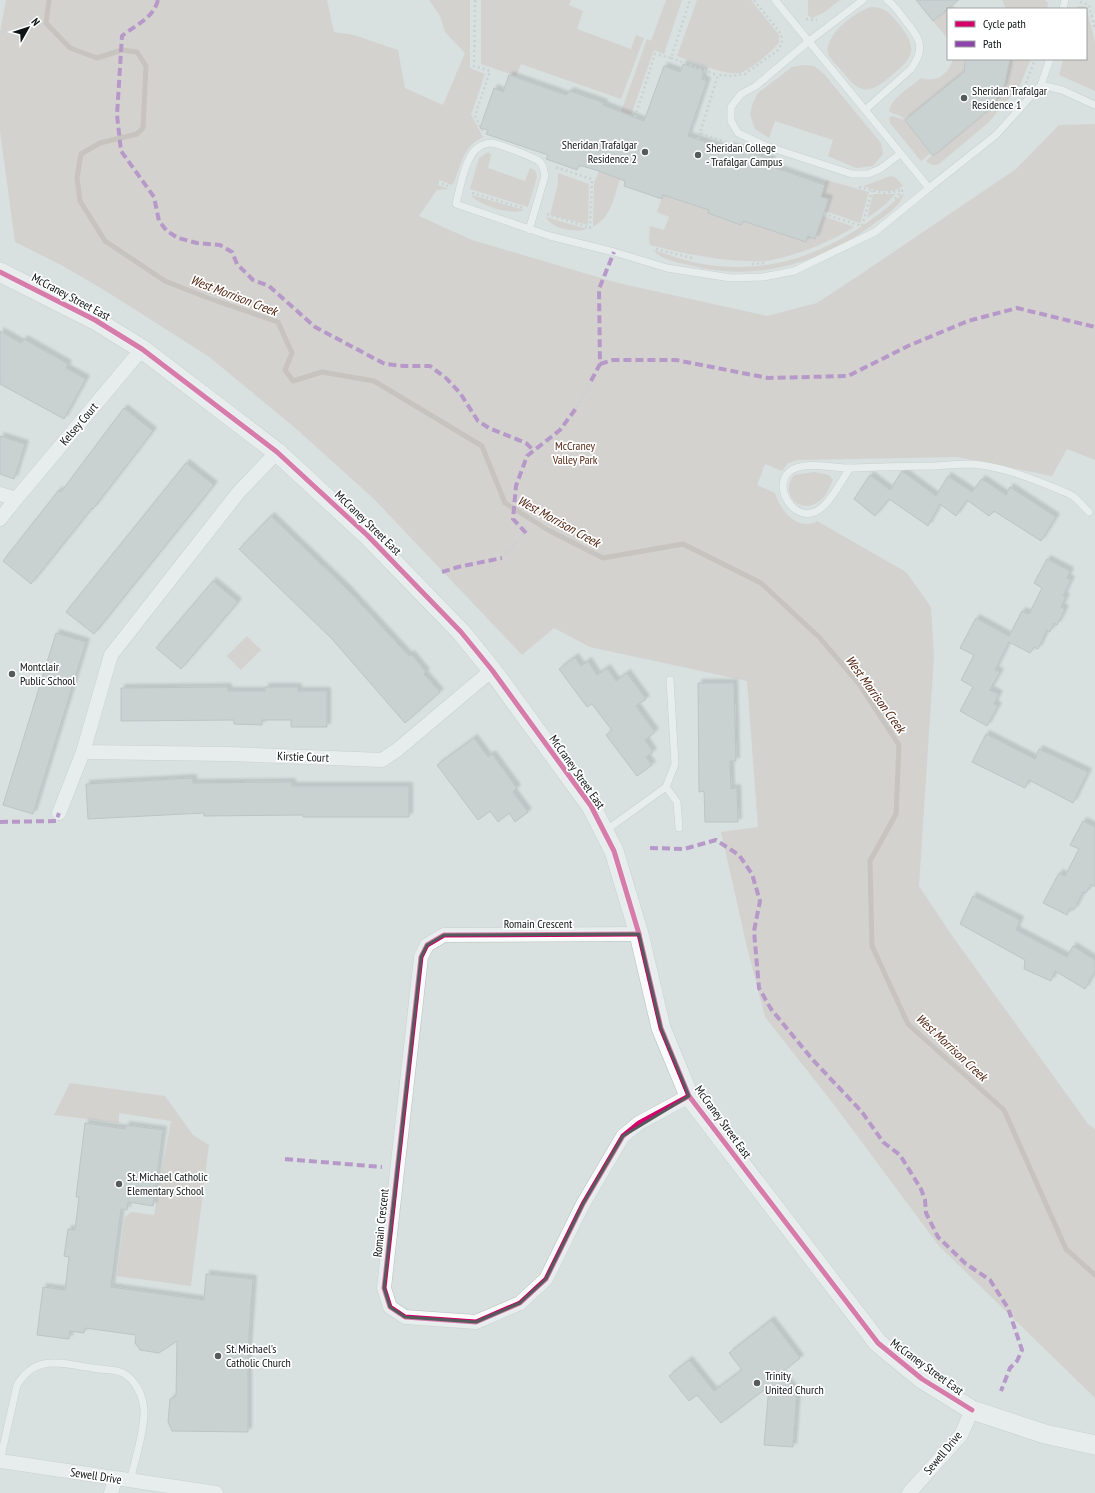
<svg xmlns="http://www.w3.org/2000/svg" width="1095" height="1493" viewBox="0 0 1095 1493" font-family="'PT Sans Narrow',sans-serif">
	<defs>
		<filter id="shadow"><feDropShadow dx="3.5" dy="-3.5" stdDeviation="1" flood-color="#0004"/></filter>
	</defs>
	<rect width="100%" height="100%" fill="#d8e0e0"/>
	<g fill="#ccc1bb">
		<path d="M6,0H327L334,32L354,35L398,50L405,88L443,105L465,53L445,32L440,16L429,0H470V68L485,74L471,115L483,137C460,148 463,166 452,185L439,180L438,185L449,189L437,190L419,216L472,240L618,283L767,316L817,303L861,274L1016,169L1059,125L1095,124V460L1067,449L1052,476L957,457L798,460L788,463L782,471L765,464L757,485L775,493C779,506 791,525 808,524C811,524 815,522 817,521L906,572L931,607L934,655L919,886L953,937L1088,1124L1095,1129V1398L939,1246L835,1106L765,1017L747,947L721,832L758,827L747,681L590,647L554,628L522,655L374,499L293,426L208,356L109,293L63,266L15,242L0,131V33Z"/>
		<path d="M481,0H571L569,5L583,11L577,29L631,49L636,35L644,38L621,99L521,64L516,76L481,64Z"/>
		<path d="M666,0H682L664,54L654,50L631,115L621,112L647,39L651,41Z"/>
		<path d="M697,0H751L779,35V43C769,53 756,66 743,72C728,78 693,61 677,56Z"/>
		<path d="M808,0H840L823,13L812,18L808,15Z"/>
		<path d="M1002,0H1045L1048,3L1047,9H1006Z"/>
		<path d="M953,5L956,9H948V39L933,21Z"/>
		<path d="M1079,6H1084L1087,10L1095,42V91L1059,75L1063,59H1086V9H1076Z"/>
		<path d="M871,7C884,7 890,13 898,23C917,47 916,56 892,75C869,95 860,95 841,70C836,65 830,59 828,53C824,35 856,11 871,7Z"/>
		<path d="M953,59H965L964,72L906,120L931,153L921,161L890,123L889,118L892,116L905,120C900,114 894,115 889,111C892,97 911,87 921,78C937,83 949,74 953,59Z"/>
		<path d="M1010,59H1031L1020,85L988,123L939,164C933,166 931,165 926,161L1004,86Z"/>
		<path d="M803,65L814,66L824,74L881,143L883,154L873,166L856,168L828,156L833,140L775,121L769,138L755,129L750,114L753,103L758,93L792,67Z"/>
		<path d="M488,152L491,155L488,168L525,181L530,168L535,170L537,177L528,207L470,189L479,158Z"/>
		<path d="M599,171L620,179C613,199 612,216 593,227L594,183Z"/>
		<path d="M558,173L589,184L588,225L550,215L558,183Z"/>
		<path d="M891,176L896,178L903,186C890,195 876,191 863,186Z"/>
		<path d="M826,180L869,192L860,223L825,211L829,199L821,197Z"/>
		<path d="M904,193C900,207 887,214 875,223C822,263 755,283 689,265C676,262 662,260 653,250C667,254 682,260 697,263C779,279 845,246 904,193Z"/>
		<path d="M873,194H895L886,204L867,218Z"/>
		<path d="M471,195L524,210C512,216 478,205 471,195Z"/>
		<path d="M663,195L709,210L708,213L741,225L743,221L806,242L808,236L815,238L823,216L854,227C828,243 798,255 767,261C760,262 753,261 746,261C713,260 682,253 650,245L649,239L650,226L664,230L669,217L657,212Z"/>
		<path d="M546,217L587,229C575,233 552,229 546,217Z"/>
		<path d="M814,472L829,475L833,480C830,485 828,492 824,497C803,519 778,496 794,475Z"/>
		<path d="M247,636L261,650L241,670L227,656Z"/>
		<path d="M70,1083L165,1096L193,1135L209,1145L191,1286L117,1276L125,1217L131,1212L154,1215L171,1121L119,1113V1123L54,1115Z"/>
	</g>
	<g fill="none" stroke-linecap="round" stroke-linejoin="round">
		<path stroke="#b2a096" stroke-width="5" d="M49,0L46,23L70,48L97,58L122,50L137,52L146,66L143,128L137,134L100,143L81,154L77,178L80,201L105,241L165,281L208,298L278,322L292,353L285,370L293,381L322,372L374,381L482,446L505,503L548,530L603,558L683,544L761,583L819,637L859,684L899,745L896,814L870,861L872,946L908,1024L1004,1110L1066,1249L1095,1275"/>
	</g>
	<g fill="#b8bebe" stroke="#9da2a3" filter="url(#shadow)">
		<path d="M916,0H958L933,21Z"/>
		<path d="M965,59H1010L1004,87L990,109L933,156L905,120L964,72Z"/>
		<path d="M683,64L704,71L702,79L707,81L688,136L728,150L730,146L772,160L770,166L825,185L821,197L829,199L815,239L808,236L806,242L743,221L741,225L708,213L709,210L663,195L662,199L624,186L625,181L599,171L579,165L577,170L546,159L548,155L486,134L488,130L480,128L494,88L503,92L509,75L566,95L570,91L604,103L603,105L644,121L664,66L680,72Z"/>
		<path d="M0,331L21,343L24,339L68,364L66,368L86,379L64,419L0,384Z"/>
		<path d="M124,408L153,431L93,509L92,508L31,584L3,561L59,490L61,492Z"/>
		<path d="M0,436L25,444L14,479L0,474Z"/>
		<path d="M186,463L214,485L94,634L66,612Z"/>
		<path d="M902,471L936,496L948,476L972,492L982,479L1006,495L1010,487L1056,517L1041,541L994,511L989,516L967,500L956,516L940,504L928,526L889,499L875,516L854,499L870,475L890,490Z"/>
		<path d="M271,516L347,589L409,656L411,654L426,672L424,674L440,692L405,723L332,639L239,549Z"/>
		<path d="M1047,559L1070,571L1067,578L1071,580L1063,596L1066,597L1061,607L1065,609L1057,625L1054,623L1050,632L1047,630L1038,649L1034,647L1030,653L1009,642L995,670L1000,672L990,690L999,694L994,704L998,706L987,726L960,711L973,687L961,680L974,655L960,648L976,618L1009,636L1022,611L1029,614L1042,588L1034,583Z"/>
		<path d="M213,581L238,602L181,669L156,648Z"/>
		<path d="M56,633L86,642L33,814L3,805Z"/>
		<path d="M575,657L581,666L588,661L597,675L607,668L616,681L627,673L646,699L636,706L655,732L645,740L653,752L646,757L652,765L637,776L606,735L612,730L607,724L592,704L587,707L559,669Z"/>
		<path d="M698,683H734L736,761H730L731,789L737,788L738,822H705L704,791L699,792Z"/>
		<path d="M228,687V691H265V687H298V691H327V727H291V720H262V725L234,724V720L121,721V688Z"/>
		<path d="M986,734L1035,759L1039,749L1088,772L1073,803L1029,780L1025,788L972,762Z"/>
		<path d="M474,738L488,757L492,754L517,788L513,792L528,812L515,822L509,813L498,822L490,811L478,820L437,765Z"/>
		<path d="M193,778V783L292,782V786H409V817H303V815L204,816V813L88,819L86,784Z"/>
		<path d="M1083,821L1095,827V887L1091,884L1086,893L1083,892L1074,910L1070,908L1067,915L1043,903L1059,873L1065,876L1079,849L1070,845Z"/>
		<path d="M973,896L1020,920L1016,930L1067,957L1073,946L1095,960V971L1085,989L1055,971L1051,981L1024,969L1025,960L960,924Z"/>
		<path d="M85,1123L125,1129L126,1125L163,1130L153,1206L128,1202L127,1210L121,1209L111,1287L204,1300L206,1274L253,1279L248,1349V1432L172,1431L168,1422L170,1399L176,1396L177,1341L159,1353L140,1350L135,1343L136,1335L85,1328L84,1333L70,1331L69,1339L37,1335L43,1287L65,1290L69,1257L64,1256L68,1229L75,1230L79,1197H76Z"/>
		<path d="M771,1320L800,1358L781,1373L797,1393L793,1447L764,1445L769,1386L721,1423L697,1395L689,1401L669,1376L689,1360L714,1391L742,1370L729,1353Z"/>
	</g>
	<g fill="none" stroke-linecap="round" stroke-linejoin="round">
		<g stroke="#b8bdbd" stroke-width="8">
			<g id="lane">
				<path d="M775,0L929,188L996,135L1041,85L1050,59"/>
				<path d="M863,0L809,41L756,86L741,94L731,107V121L738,133L766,146L852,174H868L880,169L900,154"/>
				<path d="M1063,9L1065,0"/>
				<path d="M1041,85L1062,90L1095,105"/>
				<path d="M865,110L911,69C927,47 919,37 904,19C899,12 894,5 887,0"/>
				<path d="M529,230L545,176C544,172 544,166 540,162C534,157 499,144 491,143C485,143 478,147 474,151C464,164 460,188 456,204L550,236L614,252L667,268L731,278L763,277L794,271L875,232L929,188"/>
				<path d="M850,468C840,482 824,519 803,513C784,508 773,476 796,468C813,462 835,469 853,468C880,467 907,466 935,466C947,465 959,464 971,464C1000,466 1028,477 1055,488C1061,491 1069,493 1074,497C1079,501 1084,507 1089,512"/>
				<path d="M666,787L677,802L679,828"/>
				<path d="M605,831L666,787L675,764L670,680"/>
				<path d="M0,1461L17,1385C36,1353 63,1364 93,1368C102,1370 116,1369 123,1373C134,1379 141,1392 143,1403C148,1419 134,1464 130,1481"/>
			</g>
		</g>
		<g stroke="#b8bdbd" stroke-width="15">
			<g id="street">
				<path d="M277,452L238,493L111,655L83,752L229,754L382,760L397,750L492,670"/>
				<path d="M0,494L16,499L142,349"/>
				<path d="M0,519L16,499"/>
				<path d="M59,813L83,752"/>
				<path d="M639,934L444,935L427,945L421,957L384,1288L390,1307L405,1317L476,1322L520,1303L546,1279L583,1204L623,1136L639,1123L689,1096"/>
				<path d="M0,1461L216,1493"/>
				<path d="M111,1493L115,1479"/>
				<path d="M909,1493L961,1435L972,1410"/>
			</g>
		</g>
		<g stroke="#b8bdbd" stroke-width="20">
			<path id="secondary" d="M0,272L95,320L142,349L277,452L367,535L461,632L492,670L591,806L614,851L639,934L661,1028L689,1096L878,1343L922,1379L972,1410L1045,1434L1095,1445"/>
		</g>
		<g stroke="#babdbd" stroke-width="2.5" stroke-dasharray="2 3" stroke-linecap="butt">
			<path d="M475,0L474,66L490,71L475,116L483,132"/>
			<path d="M1080,2L1089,5L1095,30"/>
			<path d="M806,19L817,20"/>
			<path d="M671,58L717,75"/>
			<path d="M1026,83L1035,59"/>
			<path d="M635,117L655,54L671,58L690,0"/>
			<path d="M698,139L700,133"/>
			<path d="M731,144L700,133L718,75L732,76L745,74L778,50L782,43L781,34L754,0"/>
			<path d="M437,182L448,186"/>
			<path d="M859,187L884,193L903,190L895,199"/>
			<path d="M472,193L523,208"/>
			<path d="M547,214L590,228L592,179L555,167"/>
			<path d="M824,214L862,226L872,191"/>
			<path d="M656,249L692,258"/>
			<path d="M752,264L765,263"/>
			<path d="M577,407L591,381"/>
			<path d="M502,558L526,533"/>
		</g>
		<use href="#lane" stroke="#f9fafa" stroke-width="7"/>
		<use href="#street" stroke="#f9fafa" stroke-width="14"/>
		<use href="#secondary" stroke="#f9fafa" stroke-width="19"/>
		<g stroke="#8e44ad" stroke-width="4" stroke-dasharray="8 4" stroke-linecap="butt">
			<path d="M158,0C153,19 135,25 122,36L117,115L121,151L154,197L159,221L167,231L178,238L197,243L220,245L232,252L237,264L253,280L269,286L315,327L364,353L385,364L404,366H430L446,378L460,393L478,421L489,428L526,443L534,451"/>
			<path d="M600,364L613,360H676L768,378L848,376L908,346L968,321L1017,308L1095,327"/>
			<path d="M591,381L600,364L599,289L614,252"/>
			<path d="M526,533L513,519L516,486L527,456L560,430L577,407"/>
			<path d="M442,572L458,567L502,558"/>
			<path d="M0,822L56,821L59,813"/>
			<path d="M650,848L684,849L716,840L739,855L752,874L760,901L754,931L759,988L771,1009L812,1059L862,1112L883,1142L900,1155L921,1189L925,1200L926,1213L938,1237L966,1264L990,1280L1008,1308L1022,1350L1017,1361L1010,1368L1001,1391"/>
			<path d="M285,1159L382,1167"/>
		</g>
		<g stroke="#fff" stroke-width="8">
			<g id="cycleway">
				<path d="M0,272L95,320L142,349L277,452L367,535L461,632L492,670L591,806L614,851L639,934L661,1028L689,1096L878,1343L922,1379L972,1410"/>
				<path d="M639,934L444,935L427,945L421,957L384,1288L390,1307L405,1317L476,1322L520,1303L546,1279L583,1204L623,1136L639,1123L689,1096"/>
			</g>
		</g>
		<use href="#cycleway" stroke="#d6006c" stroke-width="5"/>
	</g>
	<path d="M0 0H1095V1493H0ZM639,934L661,1028L689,1096L623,1136L583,1204L546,1279L520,1303L476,1322L405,1317L390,1307L384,1288L421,957L427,945L444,935Z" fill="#d8e0e0" fill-opacity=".55" fill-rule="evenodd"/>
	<path fill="none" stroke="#555b5b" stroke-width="3" stroke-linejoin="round" d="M639,934L661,1028L689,1096L623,1136L583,1204L546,1279L520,1303L476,1322L405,1317L390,1307L384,1288L421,957L427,945L444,935Z"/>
	<g fill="#555b5b" stroke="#fff" stroke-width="1.5">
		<circle cx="964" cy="98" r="4"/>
		<circle cx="645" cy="152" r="4"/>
		<circle cx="698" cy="155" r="4"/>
		<circle cx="12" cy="674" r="4"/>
		<circle cx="119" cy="1184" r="4"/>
		<circle cx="218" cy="1356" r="4"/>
		<circle cx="757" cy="1383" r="4"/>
	</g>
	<g text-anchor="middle" stroke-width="3.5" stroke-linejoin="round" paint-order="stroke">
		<g font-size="12" fill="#0f1414" stroke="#fff" text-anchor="start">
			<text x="972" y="95">Sheridan Trafalgar<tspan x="972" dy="14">Residence 1</tspan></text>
			<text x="637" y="149" text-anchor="end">Sheridan Trafalgar<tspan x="637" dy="14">Residence 2</tspan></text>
			<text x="706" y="152">Sheridan College<tspan x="706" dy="14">- Trafalgar Campus</tspan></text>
			<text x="20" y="671">Montclair<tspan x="20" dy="14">Public School</tspan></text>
			<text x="127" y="1181">St. Michael Catholic<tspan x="127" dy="14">Elementary School</tspan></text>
			<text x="226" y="1353">St. Michael's<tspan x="226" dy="14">Catholic Church</tspan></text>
			<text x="765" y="1380">Trinity<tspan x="765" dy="14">United Church</tspan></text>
		</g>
		<g font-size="12" fill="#0f1414" stroke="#fff">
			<text transform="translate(71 297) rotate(28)" y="4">McCraney Street East</text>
			<text transform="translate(79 424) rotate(-50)" y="4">Kelsey Court</text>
			<text transform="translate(368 523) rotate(44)" y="4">McCraney Street East</text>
			<text transform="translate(303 757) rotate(2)" y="4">Kirstie Court</text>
			<text transform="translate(577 772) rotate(55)" y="4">McCraney Street East</text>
			<text x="538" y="928">Romain Crescent</text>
			<text transform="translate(723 1122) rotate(54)" y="4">McCraney Street East</text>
			<text transform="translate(381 1223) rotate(-84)" y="4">Romain Crescent</text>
			<text transform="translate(927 1367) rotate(36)" y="4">McCraney Street East</text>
			<text transform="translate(943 1453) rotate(-50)" y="4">Sewell Drive</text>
			<text transform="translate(96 1476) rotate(9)" y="4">Sewell Drive</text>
		</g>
		<g font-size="12" fill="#582c17" stroke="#fff">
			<text x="575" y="450">McCraney<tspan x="575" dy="14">Valley Park</tspan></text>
		</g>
		<g font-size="13" font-style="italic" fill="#532712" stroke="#fff">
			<text transform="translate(234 295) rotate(21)" y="5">West Morrison Creek</text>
			<text transform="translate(559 521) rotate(29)" y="5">West Morrison Creek</text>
			<text transform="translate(876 694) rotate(54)" y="5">West Morrison Creek</text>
			<text transform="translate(952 1047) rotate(43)" y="5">West Morrison Creek</text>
		</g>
	</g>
	<rect x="947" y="8" width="140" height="52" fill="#ffffff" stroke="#9fa1a1"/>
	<rect x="955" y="21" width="20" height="6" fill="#d6006c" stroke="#9fa1a1"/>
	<text x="983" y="28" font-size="12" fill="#0f1414">Cycle path</text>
	<rect x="955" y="41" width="20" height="6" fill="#8e44ad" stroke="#9fa1a1"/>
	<text x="983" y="48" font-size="12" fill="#0f1414">Path</text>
	<g transform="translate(28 28) rotate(51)" stroke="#ffffff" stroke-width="3" paint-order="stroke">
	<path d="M0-3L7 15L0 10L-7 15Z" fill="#0f1414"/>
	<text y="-6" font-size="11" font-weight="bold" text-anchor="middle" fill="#0f1414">N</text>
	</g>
</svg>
